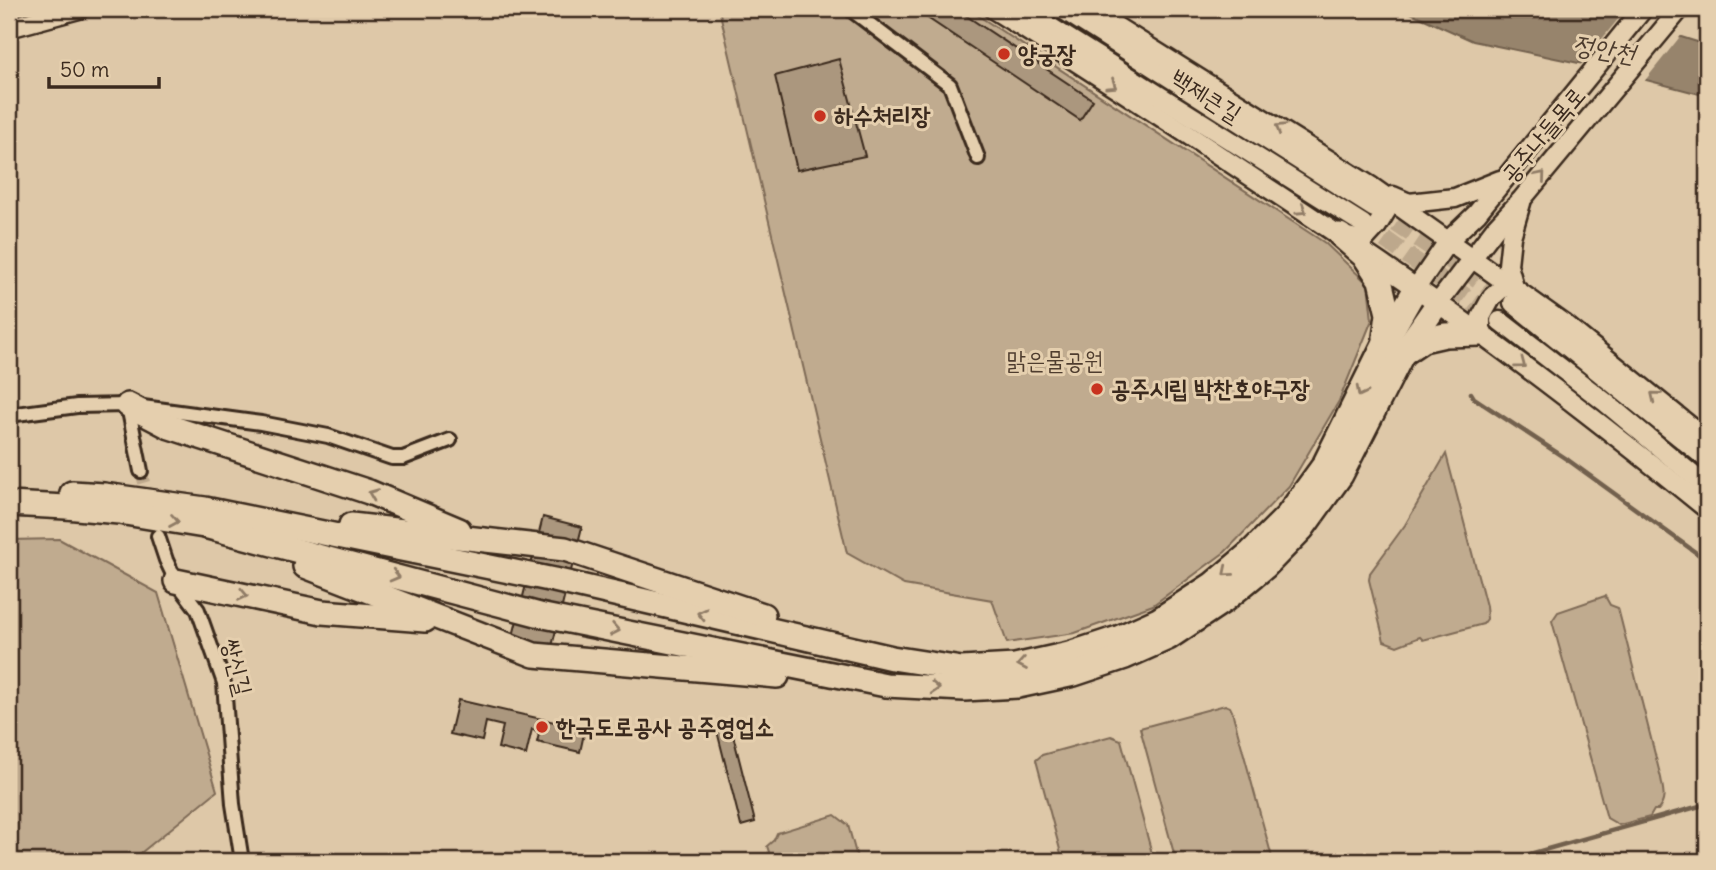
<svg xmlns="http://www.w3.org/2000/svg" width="1716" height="870" viewBox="0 0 1716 870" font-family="Delius,'Poor Story',sans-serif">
	<rect width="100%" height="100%" fill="#dec8a8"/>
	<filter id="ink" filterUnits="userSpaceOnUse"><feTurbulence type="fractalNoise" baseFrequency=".0143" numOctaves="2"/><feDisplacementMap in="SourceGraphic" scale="14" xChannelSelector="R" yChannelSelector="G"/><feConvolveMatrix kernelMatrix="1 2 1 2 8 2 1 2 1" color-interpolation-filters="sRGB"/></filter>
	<g filter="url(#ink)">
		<g fill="#c0ab8f" stroke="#7e6a56" stroke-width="2">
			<path d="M719,9H968L1325,243L1368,284L1372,320L1339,401L1289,486L1225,552L1153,605L1075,633L1007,643L992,600L904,585L847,553Z"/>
			<path d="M1446,454L1486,606L1487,619L1483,624L1423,640L1420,637L1397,646L1384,641L1369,580L1370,573L1405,525Z"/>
			<path d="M59,539L158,593L217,791L131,861H9V540Z"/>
			<path d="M1605,596L1610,605L1618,608L1661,778C1663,790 1667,800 1658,810H1654L1650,817L1623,824L1619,825L1607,818L1552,621L1558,612Z"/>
			<path d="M1225,705L1230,707L1232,711L1273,861H1176L1140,728Z"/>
			<path d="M1111,736L1121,740L1154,861H1063L1036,760L1042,755Z"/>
			<path d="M835,815L848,825L858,861H772L767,846L774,840L777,833Z"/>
		</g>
		<path fill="#97846c" stroke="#72604d" stroke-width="2" d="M1402,9H1560L1622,14L1665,32L1707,45V96L1593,66L1473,41Z"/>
		<path fill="#dec8a8" d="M1624,12L1683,33L1643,83L1579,67Z"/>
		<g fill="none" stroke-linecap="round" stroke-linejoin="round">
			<g stroke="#72604d" stroke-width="4.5">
				<path d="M1471,393L1474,398L1568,460L1702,557"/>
				<path d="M1505,861L1707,804"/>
			</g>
		</g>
		<g fill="#ab977e" stroke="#3b2a1e" stroke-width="2">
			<path d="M914,9H956L1093,100L1080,120Z"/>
			<path d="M839,59L865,156L797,170L775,76Z"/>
			<path d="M543,517L582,527L547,666L508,656Z"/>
			<path d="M458,700L585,729L580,752L537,742L539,734L532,729L526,755L498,748L503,726L486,722L482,741L450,734Z"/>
			<path d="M731,727L755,822L741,826L717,731Z"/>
		</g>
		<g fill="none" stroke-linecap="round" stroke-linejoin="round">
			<path stroke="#bda88c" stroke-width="12" stroke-dasharray="12 6" stroke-linecap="butt" d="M141,471L150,505"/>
			<g stroke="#bda88c" stroke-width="18" stroke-dasharray="18 9" stroke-linecap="butt">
				<path d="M1374,208L1507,299"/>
				<path d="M1363,224L1497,319"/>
			</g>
			<g stroke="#3b2a1e" stroke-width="18">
				<g id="street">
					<path d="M850,9L950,85L978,158"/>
					<path d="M128,406L141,471"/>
					<path d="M9,415L77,406L128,405L261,423L328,436L392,458H403L450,440"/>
					<path d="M158,536L166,560L176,581L198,610L224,683L233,804L242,861"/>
				</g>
			</g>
			<g stroke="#3b2a1e" stroke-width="23">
				<g id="secondary">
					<path d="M993,9C1076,61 1159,115 1241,170C1322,224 1403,277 1481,334C1558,390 1633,449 1707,509"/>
					<path d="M1022,9L1363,224"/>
					<path d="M1062,9L1374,208"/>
					<path d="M1088,9L1372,187L1563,323L1707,440"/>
					<path d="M9,28L79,9"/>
					<path d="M1393,196L1409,203L1455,198L1500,180"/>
					<path d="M1343,236L1357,239H1365L1377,226L1388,208L1386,201L1382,197"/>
					<path d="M1416,288L1449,240L1477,213L1643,9"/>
					<path d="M1438,303L1496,227L1522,199L1680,9"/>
					<path d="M1513,303L1707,459"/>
					<path d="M1500,321L1605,402L1707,487"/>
					<path d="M1481,334V317L1492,297L1502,288L1514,287L1508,265L1511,237L1521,203"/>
				</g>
			</g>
			<g stroke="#3b2a1e" stroke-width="28">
				<g id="highway">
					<path d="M1340,235L1365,257L1380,280L1388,314L1385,337"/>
					<path d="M1405,352L1423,340L1445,335L1481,334"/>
					<path d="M128,405L170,427L369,492L459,530"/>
					<path d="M72,493L104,495L205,509L554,580L892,658L962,669L1015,666L1069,654L1118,638L1158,620L1213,584L1251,552L1287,516L1324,465L1384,344L1416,288"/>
					<path d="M9,504L66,507L119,512L204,526L544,616L886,685L964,689L1018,686L1074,674L1125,657L1168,638L1225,600L1265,567L1302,529L1341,475L1403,353L1438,303"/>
					<path d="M351,525L565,549L763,615"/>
					<path d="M305,566L534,655L777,676"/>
					<path d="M176,581L322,612L425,620"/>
				</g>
			</g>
			<use href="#street" stroke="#e5cfae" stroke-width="12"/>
			<use href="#secondary" stroke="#e5cfae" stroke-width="18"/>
			<use href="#highway" stroke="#e5cfae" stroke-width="23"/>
		</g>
		<defs><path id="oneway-chevron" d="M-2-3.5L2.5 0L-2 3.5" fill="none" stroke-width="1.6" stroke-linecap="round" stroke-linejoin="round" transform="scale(1.75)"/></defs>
		<g stroke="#907c66">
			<use href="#oneway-chevron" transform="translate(1112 85) rotate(34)"/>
			<use href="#oneway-chevron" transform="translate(1280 128) rotate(-148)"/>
			<use href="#oneway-chevron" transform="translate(1541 176) rotate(-50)"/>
			<use href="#oneway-chevron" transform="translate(1302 210) rotate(33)"/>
			<use href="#oneway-chevron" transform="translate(1521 364) rotate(37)"/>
			<use href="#oneway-chevron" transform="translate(1361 392) rotate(117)"/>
			<use href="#oneway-chevron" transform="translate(1655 396) rotate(-141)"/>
			<use href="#oneway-chevron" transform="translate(373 494) rotate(-158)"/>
			<use href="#oneway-chevron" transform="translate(174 521) rotate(9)"/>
			<use href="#oneway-chevron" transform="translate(1227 572) rotate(140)"/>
			<use href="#oneway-chevron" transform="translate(395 576) rotate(15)"/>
			<use href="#oneway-chevron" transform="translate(243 595) rotate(12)"/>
			<use href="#oneway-chevron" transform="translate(702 614) rotate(-167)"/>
			<use href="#oneway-chevron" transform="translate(615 630) rotate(11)"/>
			<use href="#oneway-chevron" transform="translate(1022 664) rotate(170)"/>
			<use href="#oneway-chevron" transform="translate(935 688) rotate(3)"/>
		</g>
	</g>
	<g fill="#c8321e" stroke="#e5cfae" stroke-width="2.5">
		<circle cx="1004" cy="54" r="7"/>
		<circle cx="820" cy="116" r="7"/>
		<circle cx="1097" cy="389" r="7"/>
		<circle cx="542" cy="727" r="7"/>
	</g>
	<g text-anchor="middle" stroke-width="6" stroke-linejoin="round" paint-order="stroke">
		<g font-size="24" font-weight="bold" fill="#3b2a1e" stroke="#e5cfae" text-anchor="start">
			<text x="1018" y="62">양궁장</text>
			<text x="834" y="124">하수처리장</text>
			<text x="1111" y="397">공주시립 박찬호야구장</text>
			<text x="556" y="735">한국도로공사 공주영업소</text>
		</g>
		<g font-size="24" fill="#3b2a1e" stroke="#e5cfae">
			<text transform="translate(1206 96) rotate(32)" y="8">백제큰길</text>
			<text transform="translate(1543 135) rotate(-50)" y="8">공주나들목로</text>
			<text transform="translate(237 667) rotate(76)" y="8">쌍신길</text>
		</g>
		<g font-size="24" fill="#4f3d2f" stroke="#e5cfae">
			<text x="1055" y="369">맑은물공원</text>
		</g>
		<g font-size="26" font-style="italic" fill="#4d3c2e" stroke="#e5cfae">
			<text transform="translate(1604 49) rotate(9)" y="9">정안천</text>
		</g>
	</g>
	<rect width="1716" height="870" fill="none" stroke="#e5cfae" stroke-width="35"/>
	<rect x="18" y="18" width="1681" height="835" fill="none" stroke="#3b2a1e" stroke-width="2.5" filter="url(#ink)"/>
	<path d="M49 77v10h110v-10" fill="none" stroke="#3b2a1e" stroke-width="3.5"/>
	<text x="60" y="77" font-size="21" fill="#3b2a1e" stroke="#e5cfae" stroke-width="5" paint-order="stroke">50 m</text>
</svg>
